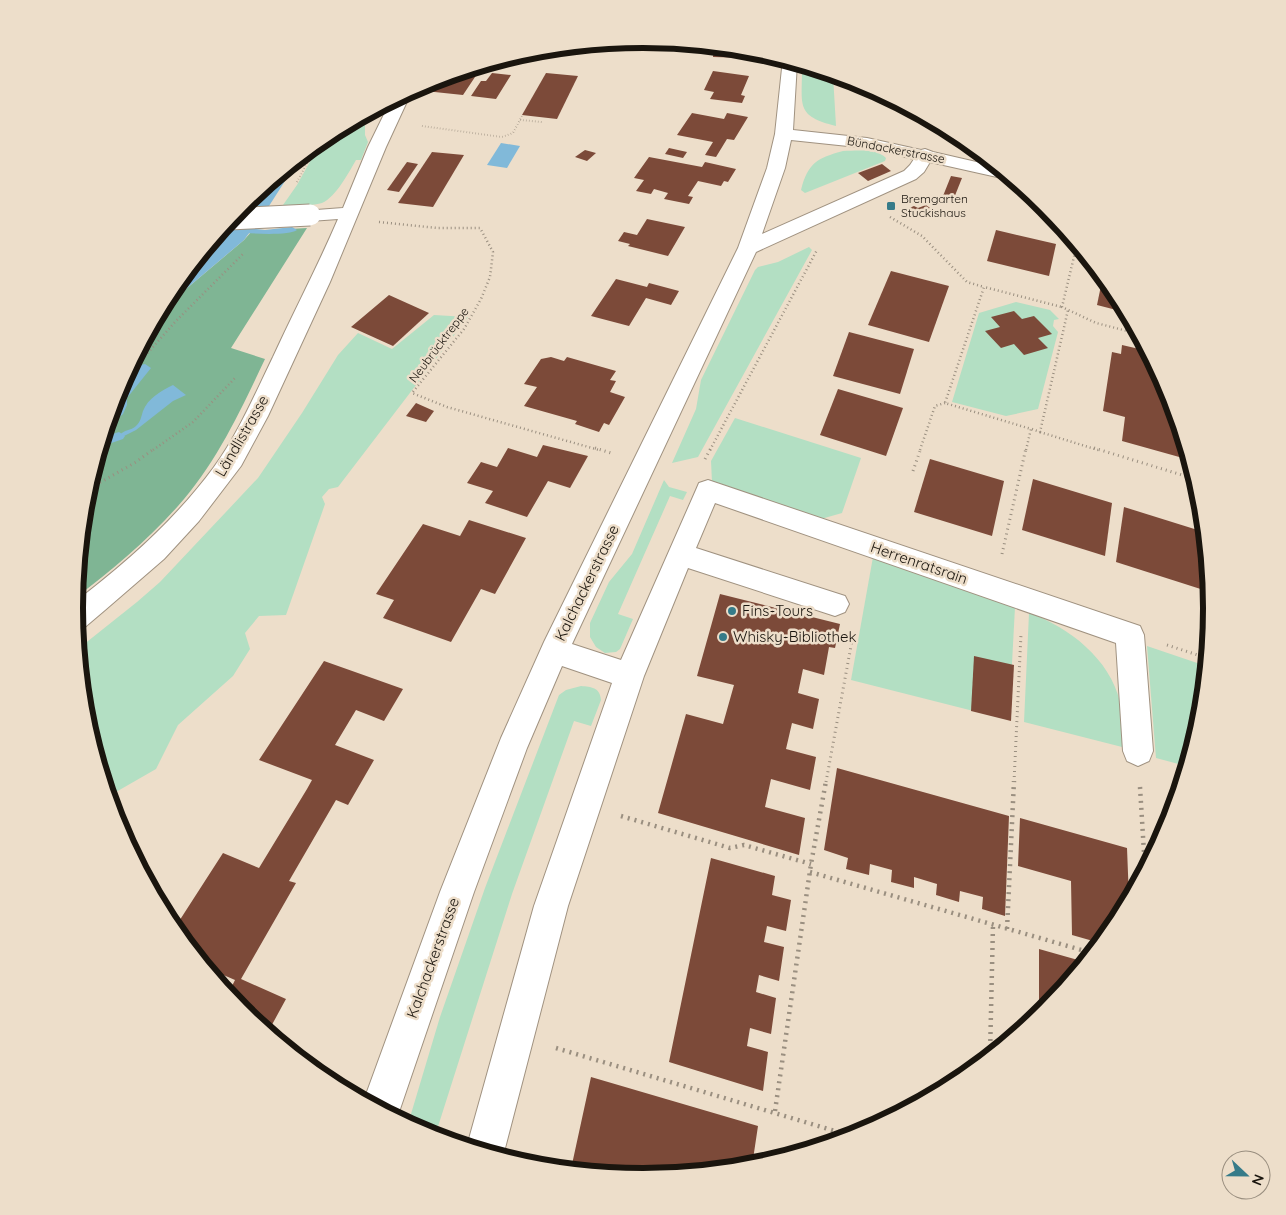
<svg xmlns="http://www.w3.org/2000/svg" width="1286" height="1215" viewBox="0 0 1286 1215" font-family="Quicksand,sans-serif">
	<rect width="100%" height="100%" fill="#eddeca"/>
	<g fill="#b3dfc3">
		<path d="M802,70L826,71L833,75L836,126C796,116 802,106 802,70Z"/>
		<path d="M365,114V135L368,142L361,160H356C349,172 336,197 322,203C314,206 292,205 283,205L297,185L323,138Z"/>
		<path d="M843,151C856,151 876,148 886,158L885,161L805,193L801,190C808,163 817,158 843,151Z"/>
		<path d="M809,247L812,250L698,457L672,463L696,409L701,380L755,270L758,267L778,262Z"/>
		<path d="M1016,302L1050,310L1059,319L1054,320L1053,326L1058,332L1038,409L1006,416L952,402L979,313Z"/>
		<path d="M434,315L468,317L338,487L329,489L322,497L325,504L286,615L259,616L245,633L250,649L233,676L178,725L156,769L109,796L85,718L78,649L137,602L160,582L258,478L302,413L338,355L358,333L392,349Z"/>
		<path d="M735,418L861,458L842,513L821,519L712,482L711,461Z"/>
		<path d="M664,480L669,487L687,492L683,500L670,496L618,614L633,619L620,649L616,652L605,653L596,647L590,637V623L609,582L632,554Z"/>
		<path d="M873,557L1015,607L1009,720L851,680Z"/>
		<path d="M1029,613C1069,627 1110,659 1120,702C1124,717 1124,733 1126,748L1024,722Z"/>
		<path d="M1147,646L1206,666L1201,719L1186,766L1156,758Z"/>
		<path d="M581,686C591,687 600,687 601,700L591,726L574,721L512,894L435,1136L408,1124L440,1017L485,888L559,695L566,690Z"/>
	</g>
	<path fill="#7fb594" d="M307,228L231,348L265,359C241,410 216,464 178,506C147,541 112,570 75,598L85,496L118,390L157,316L167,305L244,240L252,231Z"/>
	<g fill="#81b9d9">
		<path d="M501,143L520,146L507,168L487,165Z"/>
		<path d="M301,156L269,206L244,240L167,305L157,316L170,291L241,205Z"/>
		<path d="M173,385L186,395L173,401L136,430L122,437L119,436C124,429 131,431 136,426C141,421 141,417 143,411C148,398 161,391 173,385Z"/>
	</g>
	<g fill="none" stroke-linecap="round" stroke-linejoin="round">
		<g fill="#81b9d9" fill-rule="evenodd">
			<path d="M224,225L265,230L292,227L297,230C288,237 234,233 220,230Z"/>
			<path d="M145,364L151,368L127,398V405L123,414L112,424L107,425L111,412L114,408L116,397L141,365Z"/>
			<path d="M119,432L125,436L123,439L100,447L103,437Z"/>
		</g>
	</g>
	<g fill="#7c4a39">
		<path d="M644,39L640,47L612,42Z"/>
		<path d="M714,46L752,50V58L713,57Z"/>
		<path d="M507,57L501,67L483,65L463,95L425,91L433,80Z"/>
		<path d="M713,71L749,76L741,95L745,96L742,103L710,99L714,92L704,90Z"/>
		<path d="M492,73L511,75L496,99L471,96L481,81H486Z"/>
		<path d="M546,73L578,76L557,119L522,115Z"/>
		<path d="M692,113L724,119L727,113L748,117L734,140L727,139L716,157L705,155L713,142L677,135Z"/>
		<path d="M939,124L958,134V135L936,130Z"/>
		<path d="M669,148L687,152L683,158L665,154Z"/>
		<path d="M585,150L596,153L587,161L575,157Z"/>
		<path d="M432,152L464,155L433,207L398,203Z"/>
		<path d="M649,157L702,167L705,162L736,169L728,182L724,181L721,186L698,181L688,196L693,197L689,204L664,199L668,193L654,189L651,194L636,191L644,180L634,178Z"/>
		<path d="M407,162L418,164L399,192L387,190Z"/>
		<path d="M882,164L891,171L868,181L858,173Z"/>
		<path d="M951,176L962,178L954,198L943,196Z"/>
		<path d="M926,205L930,208L909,218L900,212L914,206L918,208Z"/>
		<path d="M647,219L685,227L668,256L628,246L630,244L618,241L624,232L637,235Z"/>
		<path d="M996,230L1056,244L1049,276L987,261Z"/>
		<path d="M891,271L949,286L929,342L868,325Z"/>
		<path d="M1103,276L1116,292L1128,313L1097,305Z"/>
		<path d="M616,279L647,287L649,283L679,291L671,305L646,298L629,326L591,316Z"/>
		<path d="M389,295L429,313L393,346L351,327Z"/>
		<path d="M1014,311L1022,319L1034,316L1052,334L1038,338L1048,348L1024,355L1014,344L1001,348L985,331L1000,327L991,317Z"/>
		<path d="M849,332L914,349L900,394L833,376Z"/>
		<path d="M1122,345L1148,351L1169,390L1190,460L1122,441L1125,417L1103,411L1112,352L1121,354Z"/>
		<path d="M551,357L564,361L567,357L616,371L610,380L616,381L610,392L625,397L609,425L604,423L599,432L575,424L577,421L524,406L537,387L524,384L541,359Z"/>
		<path d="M838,389L903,408L886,456L820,435Z"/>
		<path d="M416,403L434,411L426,422L406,416Z"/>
		<path d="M543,445L588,456L570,488L548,481L527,517L485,503L493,491L467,483L481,462L497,467L508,448L537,457Z"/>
		<path d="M930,459L1004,481L992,536L914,512Z"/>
		<path d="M1033,479L1112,503L1105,556L1022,530Z"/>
		<path d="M1124,507L1204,532L1210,592L1116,562Z"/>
		<path d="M469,520L526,538L495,594L481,589L451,642L383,618L394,600L376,594L423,524L460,536Z"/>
		<path d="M720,594L840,624L835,648L829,647L824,675L803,669L798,693L819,699L813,729L792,723L786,749L816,757L810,790L771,779L765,807L805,818L799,855L658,813L686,714L723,724L734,685L697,676Z"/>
		<path d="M974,656L1014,665L1011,721L971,711Z"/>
		<path d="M324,661L403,689L384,721L356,710L335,745L374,760L348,805L336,800L289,881L296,883L241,979L286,999L268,1032L241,1009L228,994L235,980L205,967L174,929L223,853L259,868L307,789L312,780L259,760Z"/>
		<path d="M837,768L1009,816L1005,916L982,909L983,897L960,891L959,902L936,895L937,884L914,877V888L891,882L892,870L870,864L869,875L846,869L848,858L824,850Z"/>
		<path d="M1020,818L1127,848L1129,899L1116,924L1100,943L1072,935L1071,881L1018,866Z"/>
		<path d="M711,858L775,876L772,895L791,900L786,931L767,926L764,942L784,947L779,981L759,975L756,992L776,998L771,1034L750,1028L747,1046L768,1052L763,1091L669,1062Z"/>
		<path d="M1039,949L1085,962L1039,1015Z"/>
		<path d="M591,1077L758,1126L752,1166L714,1169L702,1165L701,1171L643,1176L571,1169Z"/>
	</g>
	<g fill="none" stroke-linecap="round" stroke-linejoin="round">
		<g stroke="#a09280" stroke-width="2">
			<g id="minor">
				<path d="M646,39L660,40L654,50H644L641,47Z"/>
				<path d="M783,59L797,63L793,130L867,138L921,150L925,149L933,152L998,167L1012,178L1006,179L930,162L924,172L916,179L756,252L572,644L621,660L696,490L699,483L708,480L1140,626L1144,635L1153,751L1149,761L1138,766L1127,761L1123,751L1116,643L715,503L696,548L845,596L849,604L845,612L835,616L688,568L644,676L568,906L503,1156L467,1146L534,906L612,683L562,666L527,748L474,892L397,1118L364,1100L440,892L501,738L544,642L738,248L767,168L775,134ZM791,140L867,148L914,159L910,165L904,171L762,234L785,168Z"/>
				<path d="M408,92L410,95L386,147L330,282L268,416L241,466L199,521L164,559L105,610L85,627L76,630L75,602C126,563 175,520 214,467C238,434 255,394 273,357C294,311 318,266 338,219L310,221L303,219L301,215L303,211L343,208L368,147L391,100Z"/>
			</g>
		</g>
		<g stroke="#9a8f80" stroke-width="2" stroke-dasharray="0.5 2.5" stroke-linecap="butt">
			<path d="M520,120L542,122"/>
			<path d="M422,126L502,137L513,133L522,116"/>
			<path d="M297,182L319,141"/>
		</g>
		<g stroke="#9a8f80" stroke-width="2.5" stroke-dasharray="1 3" stroke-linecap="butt">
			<path d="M890,217L922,236L967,282L984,287"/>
			<path d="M379,222L437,228H480L493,252L490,277L481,299L464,329L412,393L447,407L599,450"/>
			<path d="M1077,244L1062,307L1096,323L1139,334"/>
			<path d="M121,383L175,322L244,253"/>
			<path d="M1032,429L1040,432L1068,310"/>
			<path d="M1040,432L1098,450"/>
			<path d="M153,450L193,422L235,378"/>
			<path d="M710,450L817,250"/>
			<path d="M920,450L935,406L945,403"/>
			<path d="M1026,450L1031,429L945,403L984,287L1062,307"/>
		</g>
		<g stroke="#9a8f80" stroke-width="3" stroke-dasharray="1 4" stroke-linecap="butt">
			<path d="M595,448L611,453"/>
			<path d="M1094,448L1195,479"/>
			<path d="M705,459L711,448"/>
			<path d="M913,471L921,448"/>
			<path d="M87,490L136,462L155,448"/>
			<path d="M1002,554L1026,448"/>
			<path d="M1167,645L1207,658"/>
			<path d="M826,782L853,635"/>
			<path d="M1014,782L1021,634"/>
		</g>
		<g stroke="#9a8f80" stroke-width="4.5" stroke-dasharray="2 5" stroke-linecap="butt">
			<path d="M1140,787L1145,869"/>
			<path d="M621,816L730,848L744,845L811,864"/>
			<path d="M810,872L1092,953"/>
			<path d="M1007,929L1014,781"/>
			<path d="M556,1048L852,1136"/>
			<path d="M990,1055L993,925"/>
			<path d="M775,1111L811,864L826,781"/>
		</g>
		<use href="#minor" fill="#fff" fill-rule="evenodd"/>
		<g stroke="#a09280" stroke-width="23" stroke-linecap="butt">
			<path id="minor-bridge" d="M229,219L310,215"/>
		</g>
		<use href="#minor-bridge" stroke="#fff" stroke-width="21"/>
	</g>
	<g fill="#367b89" stroke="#eddeca" stroke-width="2">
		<rect x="886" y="201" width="10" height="10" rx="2.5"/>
		<circle cx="732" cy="611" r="5"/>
		<circle cx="723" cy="637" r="5"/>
	</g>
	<g text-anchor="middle" stroke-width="5" stroke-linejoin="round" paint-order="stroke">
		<g font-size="12" fill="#1a150e" stroke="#eddeca">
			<text transform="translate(896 150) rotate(11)" y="4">Bündackerstrasse</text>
			<text transform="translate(439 345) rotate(-53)" y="4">Neubrücktreppe</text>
		</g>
		<g font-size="12" fill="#1a150e" stroke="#eddeca" text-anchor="start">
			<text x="901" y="203">Bremgarten<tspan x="901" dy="14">Stuckishaus</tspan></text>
		</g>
		<g font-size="15" fill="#1a150e" stroke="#eddeca">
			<text transform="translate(242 436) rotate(-60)" y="5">Ländlistrasse</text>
			<text transform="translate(919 563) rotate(19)" y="5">Herrenratsrain</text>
			<text transform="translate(587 583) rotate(-64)" y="5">Kalchackerstrasse</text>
			<text transform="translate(433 958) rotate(-70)" y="5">Kalchackerstrasse</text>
		</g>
		<g font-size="15" fill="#1a150e" stroke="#eddeca" text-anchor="start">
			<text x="742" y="616">Fins-Tours</text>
			<text x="733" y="642">Whisky-Bibliothek</text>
		</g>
	</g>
	<path d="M0 0H1286V1215H0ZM83 608a560 560 0 1 1 1120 0a560 560 0 1 1-1120 0Z" fill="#eddeca" fill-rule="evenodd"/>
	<path fill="none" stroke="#1a150e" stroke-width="6" d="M83 608a560 560 0 1 1 1120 0a560 560 0 1 1-1120 0Z"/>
	<g transform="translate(1246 1175) rotate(112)"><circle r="24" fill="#eddeca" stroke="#998e7f"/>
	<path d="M0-4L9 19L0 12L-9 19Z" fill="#367b89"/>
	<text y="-8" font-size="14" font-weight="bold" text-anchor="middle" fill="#1a150e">N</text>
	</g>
</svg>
